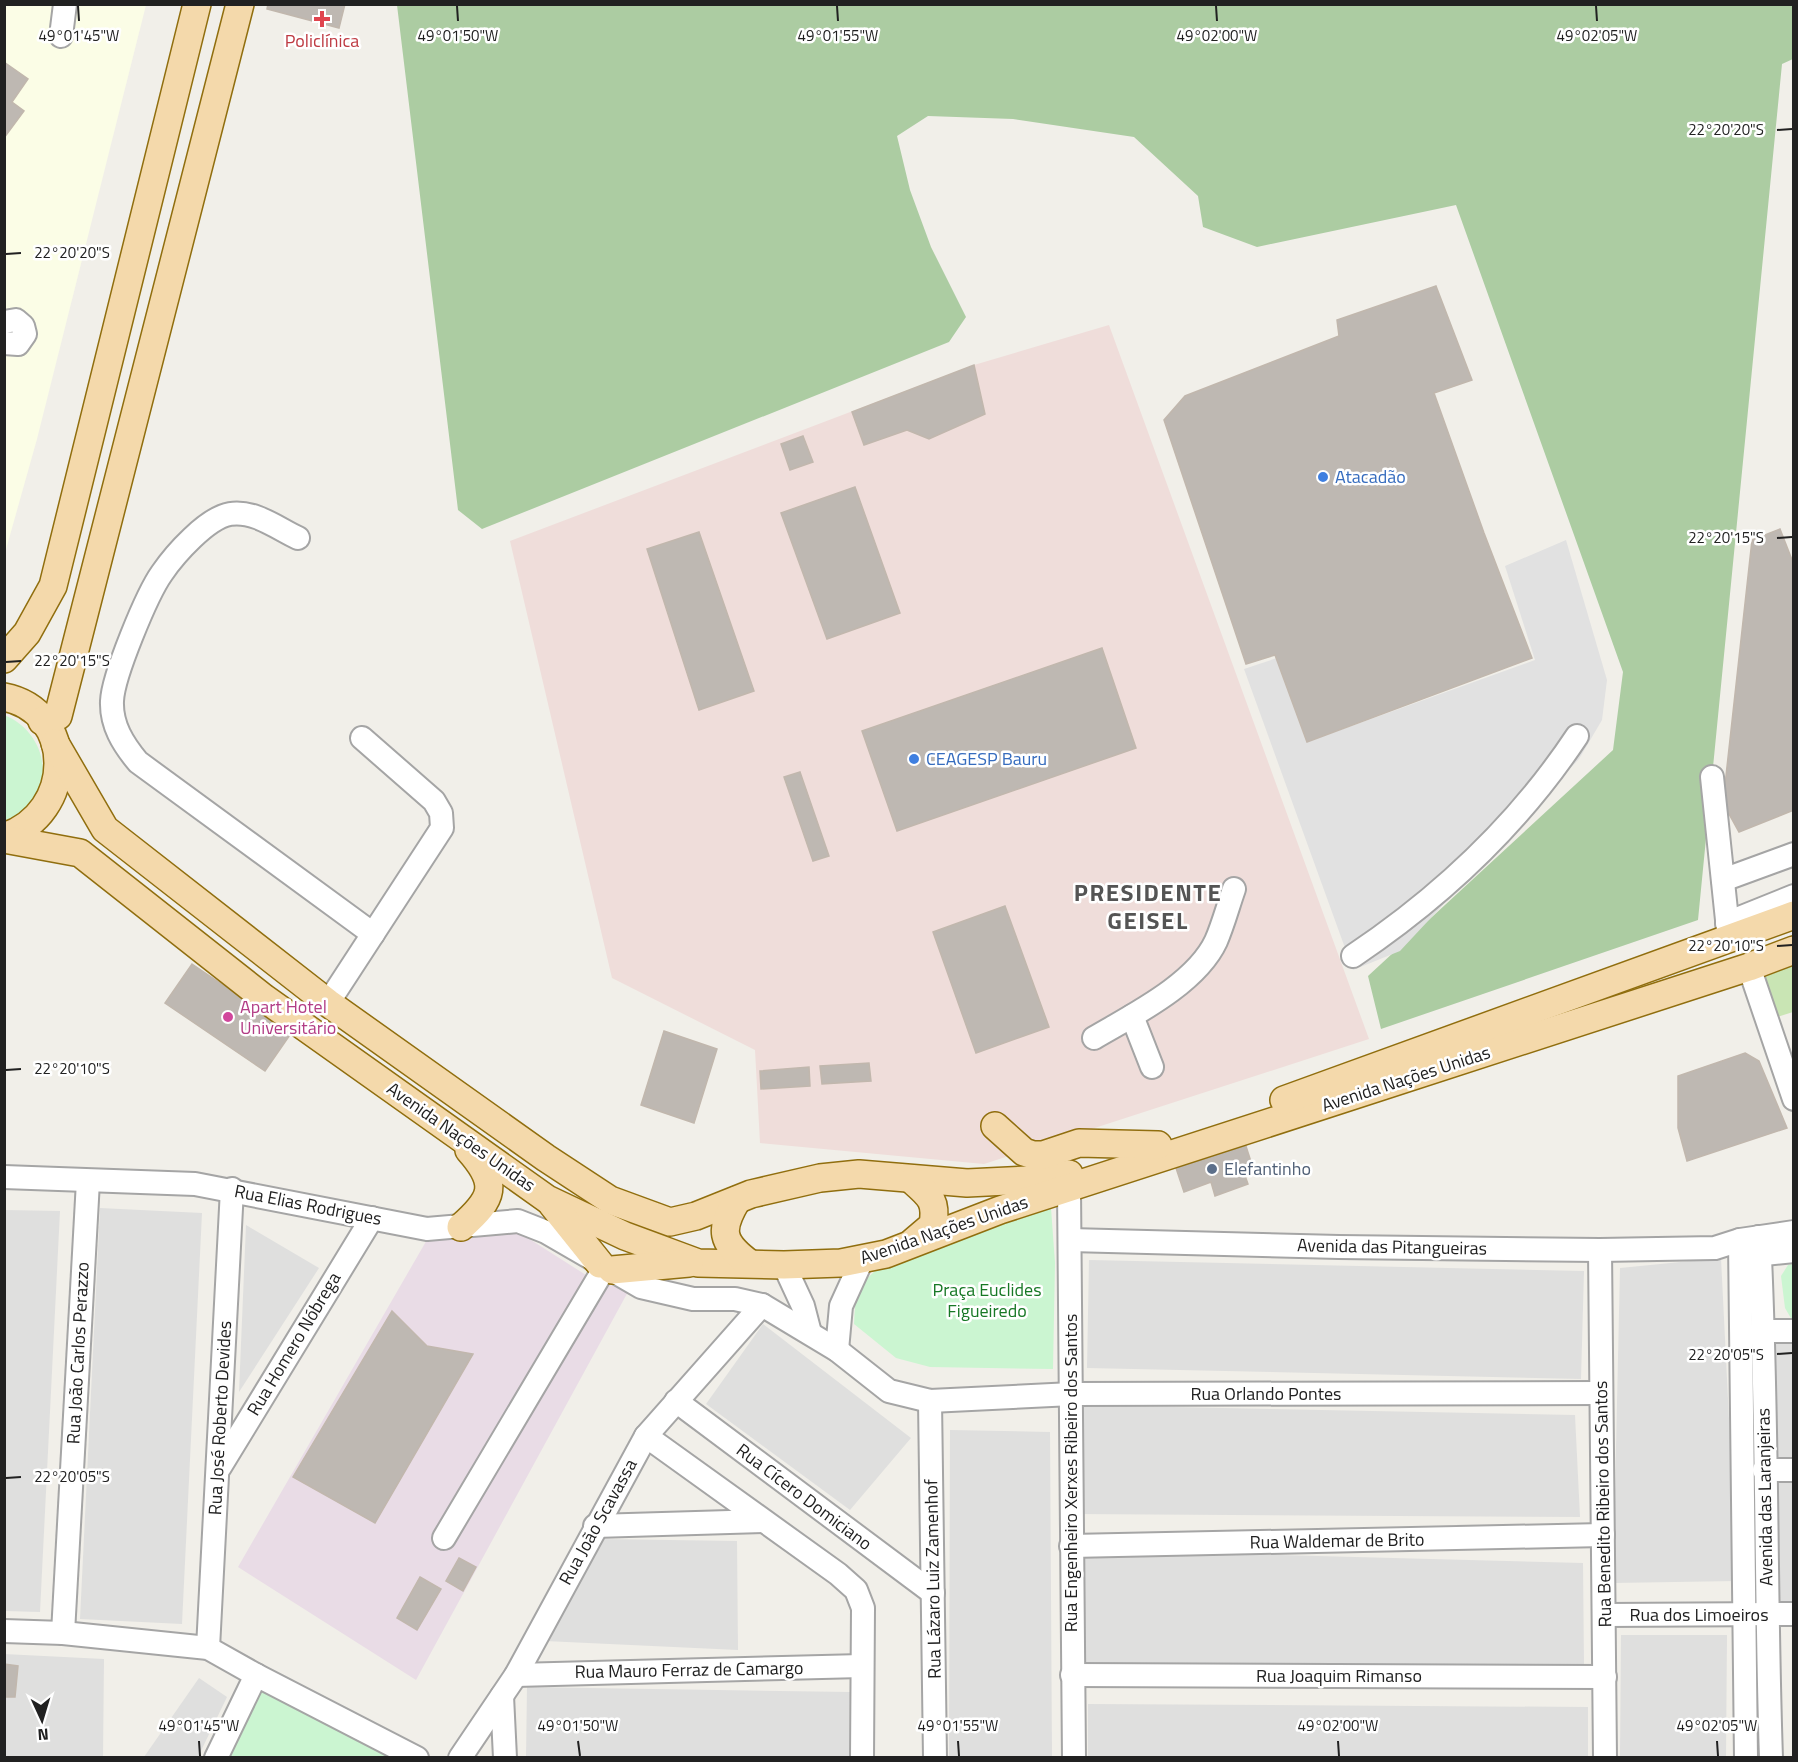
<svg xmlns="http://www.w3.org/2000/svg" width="1798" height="1762" viewBox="0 0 1798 1762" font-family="'Titillium Web',sans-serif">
	<rect width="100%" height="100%" fill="#f1efe9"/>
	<g fill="#dfdfde">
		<path d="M100,1208L202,1213L182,1624L80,1619Z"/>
		<path d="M5,1210L60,1211L40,1612L5,1611Z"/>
		<path d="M246,1225L319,1268L239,1392Z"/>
		<path d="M1721,1258L1737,1581L1613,1583L1620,1268Z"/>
		<path d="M1089,1260L1584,1271L1581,1379L1087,1368Z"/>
		<path d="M1766,1323H1793V1464H1765Z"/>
		<path d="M763,1324L911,1438L850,1510L706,1404Z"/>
		<path d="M1074,1405L1575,1415L1580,1517L1073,1514Z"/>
		<path d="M950,1430L1050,1432L1052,1757H949Z"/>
		<path d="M1769,1470H1793V1611L1769,1612Z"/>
		<path d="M603,1539L737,1541L738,1650L545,1641Z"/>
		<path d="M1083,1550L1583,1563L1584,1666L1083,1663Z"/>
		<path d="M1621,1635H1727L1726,1757H1620Z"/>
		<path d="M4,1654L104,1659L103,1757H5Z"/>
		<path d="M199,1678L227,1697L198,1757H144Z"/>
		<path d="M527,1687L850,1692L849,1757H526Z"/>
		<path d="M1088,1704L1588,1707V1757H1088Z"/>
	</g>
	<path fill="#efddda" d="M1109,325L1369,1039L984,1164L760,1143L755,1050L612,978L510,541L974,365Z"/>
	<path fill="#e9dce6" d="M499,1229L523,1235L597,1282L629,1290L416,1680L238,1567L428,1238Z"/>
	<path fill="#fbfde6" d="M5,5H146L37,439L5,553Z"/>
	<path fill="#c9e5b4" d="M1793,956V1012L1774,1018L1754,971Z"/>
	<path fill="#accca2" d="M397,5H1793V59L1782,64L1698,920L1381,1029L1368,976L1613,750L1623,672L1456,205L1257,247L1203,227L1198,196L1134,137L1013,119L928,116L897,136L910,190L931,247L966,317L949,342L482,529L458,510Z"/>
	<g fill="#cbf5d1">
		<path d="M4,715C38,728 54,769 34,800C26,811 16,817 4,823Z"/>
		<path d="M1051,1208L1055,1263L1053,1369L930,1367L896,1358L854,1324L856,1289L879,1267Z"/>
		<path d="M1793,1264V1320H1792L1785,1308L1781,1276L1788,1265Z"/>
		<path d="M260,1682L388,1757L228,1758Z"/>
	</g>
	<path fill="#e1e1e1" d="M1566,540L1607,680L1602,720L1579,759L1400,951L1353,970L1244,669L1277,658L1307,742L1535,660L1505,566Z"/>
	<g fill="#beb8b2" stroke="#c1b7ad" stroke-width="1.5">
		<path d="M268,4H345L339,28L267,9Z"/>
		<path d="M4,62L28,79L12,102L24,111L4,138Z"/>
		<path d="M1436,286L1472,380L1434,393L1484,533L1532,658L1307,742L1275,655L1246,664L1164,420L1185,396L1339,336L1337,320Z"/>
		<path d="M974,365L985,414L929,439L907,430L864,445L852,412Z"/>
		<path d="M803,436L813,462L790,470L781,444Z"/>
		<path d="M855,487L900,613L827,639L781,513Z"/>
		<path d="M1780,529L1794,565V810L1739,832L1723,803L1752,540Z"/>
		<path d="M699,532L754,691L699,710L647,549Z"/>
		<path d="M1102,648L1136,748L897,831L862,731Z"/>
		<path d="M800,772L829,856L813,861L784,777Z"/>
		<path d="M1005,906L1049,1027L976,1053L933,932Z"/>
		<path d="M192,964L292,1032L265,1071L165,1003Z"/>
		<path d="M664,1031L717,1049L694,1123L641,1105Z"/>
		<path d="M1745,1053L1759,1061L1787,1128L1687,1161L1678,1128V1076Z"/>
		<path d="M869,1063L871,1081L822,1084L820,1066Z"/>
		<path d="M809,1067L810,1086L761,1089L760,1071Z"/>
		<path d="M1244,1140L1253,1168L1243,1170L1248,1184L1215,1196L1211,1182L1184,1192L1175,1165Z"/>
		<path d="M392,1311L427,1346L473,1354L375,1523L293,1477Z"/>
		<path d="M459,1558L476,1567L463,1591L446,1581Z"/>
		<path d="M420,1577L441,1589L417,1630L397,1618Z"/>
		<path d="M4,1664L18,1666L15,1697H4Z"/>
	</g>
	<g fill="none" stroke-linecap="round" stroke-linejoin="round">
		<g stroke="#a5a5a5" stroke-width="26">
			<g id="minor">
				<path d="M61,36L65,4"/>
				<path d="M4,322L16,320L23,326L25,334L18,344L4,343"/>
				<path d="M298,538C277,528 254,510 230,514C207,518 175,554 162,573C147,594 113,676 112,701C111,725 123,744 138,762L373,934"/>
				<path d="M1712,777L1729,939"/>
				<path d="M1723,880L1794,854"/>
				<path d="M1727,923L1794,896"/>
				<path d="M1353,956C1441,897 1518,825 1577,736"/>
				<path d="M1749,967L1794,1099"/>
				<path d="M328,1003L442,828L441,813L434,801L362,738"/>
				<path d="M1132,1016L1152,1067"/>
				<path d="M1094,1038C1133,1015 1196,984 1216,941C1223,925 1228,906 1234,889"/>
				<path d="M4,1177L195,1184L427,1229L518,1221L546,1232L641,1287L693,1299H735L762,1305L837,1350L889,1391L930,1401L1072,1394L1601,1393"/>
				<path d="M1069,1189L1074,1758"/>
				<path d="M1759,1237C1768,1410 1765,1584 1771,1758"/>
				<path d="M1070,1240L1339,1247L1600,1250L1715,1248L1740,1240L1794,1232"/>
				<path d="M1740,1240L1746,1758"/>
				<path d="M1600,1250L1605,1758"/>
				<path d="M1744,1256L1794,1251"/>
				<path d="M784,1265L803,1306L810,1333"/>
				<path d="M1763,1331H1794"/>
				<path d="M837,1350L841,1306L862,1260"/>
				<path d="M676,1401L933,1593"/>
				<path d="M930,1401L935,1758"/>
				<path d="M646,1436L838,1574L856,1590L863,1608L862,1758"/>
				<path d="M220,1467L372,1218"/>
				<path d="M1764,1470H1794"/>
				<path d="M595,1526L763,1521"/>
				<path d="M444,1538L605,1267"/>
				<path d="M1071,1546L1603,1535"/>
				<path d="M1605,1615L1794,1614"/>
				<path d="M4,1631L63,1633L208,1648L256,1675L417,1758"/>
				<path d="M63,1633L88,1181"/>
				<path d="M208,1648L232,1189"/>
				<path d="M516,1675L862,1666"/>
				<path d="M1072,1675L1605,1677"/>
				<path d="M502,1696L505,1758"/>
				<path d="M216,1758L256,1675"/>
				<path d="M460,1758L516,1675L646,1436L762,1305"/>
			</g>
		</g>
		<g stroke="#906e0e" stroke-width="30">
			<g id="major">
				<path d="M4,659L27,633L53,586L197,4"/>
				<path d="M4,697C76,711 76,813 4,837"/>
				<path d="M42,721L58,716L240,4"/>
				<path d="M55,743L105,829L328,1003L546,1158L610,1200L670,1222L696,1216L751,1194L820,1178L859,1174L967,1183L1050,1179L1069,1174"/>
				<path d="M4,839L80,853L264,998L547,1199L625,1236L698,1263L784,1265L841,1263L886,1254L1000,1210L1749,967L1794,950"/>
				<path d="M1284,1100L1794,915"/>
				<path d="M995,1126L1024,1152L1033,1155H1043L1079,1143L1158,1145"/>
				<path d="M737,1200C719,1230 721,1242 749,1263"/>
				<path d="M552,1204L600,1264"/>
				<path d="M461,1227C494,1198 499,1184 469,1150"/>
				<path d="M913,1242L933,1225C937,1201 930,1196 913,1181"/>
				<path d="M612,1270L689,1263"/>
			</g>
		</g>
		<use href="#minor" stroke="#fff" stroke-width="22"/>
		<use href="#major" stroke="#f4d9ab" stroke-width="27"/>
	</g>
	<path fill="none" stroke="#212121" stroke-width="2" d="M78,6L79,21M457,6L458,21M837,6L838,21M1216,6L1217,21M1596,6L1597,21M1777,130L1792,129M6,254L21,253M1777,538L1792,537M6,662L21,661M1777,946L1792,945M6,1070L21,1069M1777,1354L1792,1353M6,1478L21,1477M199,1741L200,1756M578,1741L580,1756M958,1741L959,1756M1338,1741L1339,1756M1717,1741L1718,1756"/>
	<path fill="#e0444e" stroke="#fff" stroke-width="2" d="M319 10h6v6h6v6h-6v6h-6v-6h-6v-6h6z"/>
	<g fill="#3f7fe0" stroke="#fff" stroke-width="2">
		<circle cx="1323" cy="477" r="6"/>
		<circle cx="914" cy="759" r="6"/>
	</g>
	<circle fill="#d1479c" stroke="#fff" stroke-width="2" cx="228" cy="1017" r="6"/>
	<circle fill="#5c6f8a" stroke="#fff" stroke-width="2" cx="1212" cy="1169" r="6"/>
	<g text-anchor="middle" stroke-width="5" stroke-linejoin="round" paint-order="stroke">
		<g font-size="18" fill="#be3a42" stroke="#fff">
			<text x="322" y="47">Policlínica</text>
		</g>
		<g font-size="18" fill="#366cbe" stroke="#fff" text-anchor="start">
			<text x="1335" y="483">Atacadão</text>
			<text x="926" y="765">CEAGESP Bauru</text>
		</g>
		<g font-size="18" fill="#b23c85" stroke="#fff" text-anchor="start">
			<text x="240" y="1013">Apart Hotel<tspan x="240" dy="21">Universitário</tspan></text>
		</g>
		<g font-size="18" fill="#212121" stroke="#fff">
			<text transform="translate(1406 1079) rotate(-18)" y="6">Avenida Nações Unidas</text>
			<text transform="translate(461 1137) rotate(35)" y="6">Avenida Nações Unidas</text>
			<text transform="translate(308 1205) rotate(11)" y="6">Rua Elias Rodrigues</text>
			<text transform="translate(944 1230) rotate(-19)" y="6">Avenida Nações Unidas</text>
			<text transform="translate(1392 1247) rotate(1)" y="6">Avenida das Pitangueiras</text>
			<text transform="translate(294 1344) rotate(-59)" y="6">Rua Homero Nóbrega</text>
			<text transform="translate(78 1353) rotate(-87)" y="6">Rua João Carlos Perazzo</text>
			<text x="1266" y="1400">Rua Orlando Pontes</text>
			<text transform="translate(220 1418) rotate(-87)" y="6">Rua José Roberto Devides</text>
			<text transform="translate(1071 1473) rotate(-90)" y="6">Rua Engenheiro Xerxes Ribeiro dos Santos</text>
			<text transform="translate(804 1497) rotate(37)" y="6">Rua Cícero Domiciano</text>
			<text transform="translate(1765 1497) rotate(-91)" y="6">Avenida das Laranjeiras</text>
			<text transform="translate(1603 1504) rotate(-91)" y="6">Rua Benedito Ribeiro dos Santos</text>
			<text transform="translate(598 1522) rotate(-61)" y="6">Rua João Scavassa</text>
			<text transform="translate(1337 1541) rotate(-1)" y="6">Rua Waldemar de Brito</text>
			<text transform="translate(933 1579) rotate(-91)" y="6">Rua Lázaro Luiz Zamenhof</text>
			<text x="1699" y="1621">Rua dos Limoeiros</text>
			<text transform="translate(689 1670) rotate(-1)" y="6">Rua Mauro Ferraz de Camargo</text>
			<text x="1339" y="1682">Rua Joaquim Rimanso</text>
		</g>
		<g font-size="18" fill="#4e5e75" stroke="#fff" text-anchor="start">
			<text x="1224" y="1175">Elefantinho</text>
		</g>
		<g font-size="18" fill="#177825" stroke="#fff">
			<text x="987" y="1296">Praça Euclides<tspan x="987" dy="21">Figueiredo</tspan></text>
		</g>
		<g font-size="24" font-weight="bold" letter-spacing="1.5" fill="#545454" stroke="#fff">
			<text x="1148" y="901">PRESIDENTE<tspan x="1148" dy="28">GEISEL</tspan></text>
		</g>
	</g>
	<g font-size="15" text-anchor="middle" fill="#212121" stroke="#fff" stroke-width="5" stroke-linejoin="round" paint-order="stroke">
		<text x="79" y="41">49°01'45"W</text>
		<text x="458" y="41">49°01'50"W</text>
		<text x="838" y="41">49°01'55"W</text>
		<text x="1217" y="41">49°02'00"W</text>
		<text x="1597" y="41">49°02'05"W</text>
		<text x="1726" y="135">22°20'20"S</text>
		<text x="72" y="258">22°20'20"S</text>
		<text x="1726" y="543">22°20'15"S</text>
		<text x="72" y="666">22°20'15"S</text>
		<text x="1726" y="951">22°20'10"S</text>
		<text x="72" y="1074">22°20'10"S</text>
		<text x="1726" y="1360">22°20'05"S</text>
		<text x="72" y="1482">22°20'05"S</text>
		<text x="199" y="1731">49°01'45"W</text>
		<text x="578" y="1731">49°01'50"W</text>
		<text x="958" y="1731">49°01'55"W</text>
		<text x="1338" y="1731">49°02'00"W</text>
		<text x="1717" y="1731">49°02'05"W</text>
	</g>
	<rect width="1798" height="1762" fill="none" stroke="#212121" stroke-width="12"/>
	<g transform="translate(42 1720) rotate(176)" stroke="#ffffff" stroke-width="4.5" paint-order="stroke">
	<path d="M0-4.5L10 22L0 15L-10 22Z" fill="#212121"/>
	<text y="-9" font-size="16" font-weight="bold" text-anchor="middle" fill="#212121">N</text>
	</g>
</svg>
